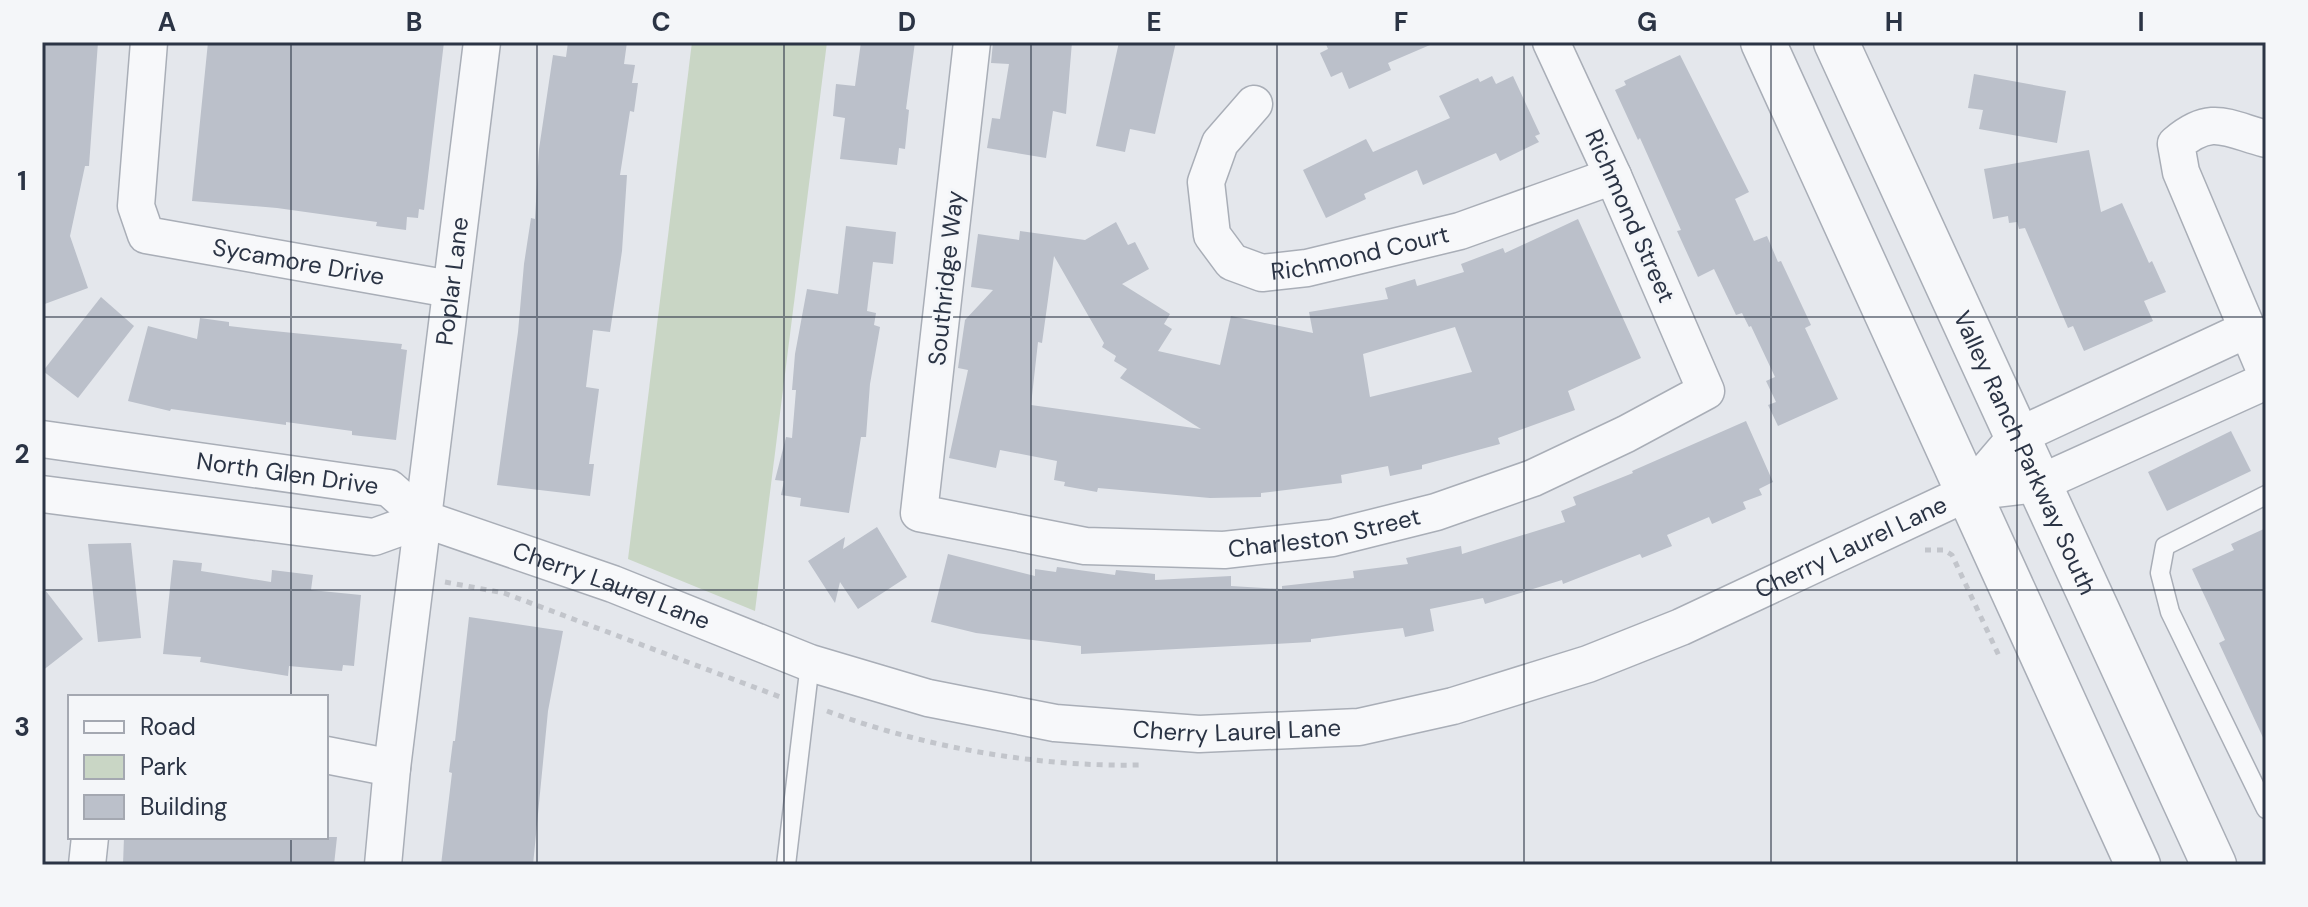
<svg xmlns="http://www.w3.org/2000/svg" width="2308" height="907" viewBox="0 0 2308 907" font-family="'DM Sans',sans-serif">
	<rect width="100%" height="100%" fill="#e4e7ec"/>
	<path fill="#c9d6c5" d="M692,42H827L755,611L628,559Z"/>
	<g fill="#bbc0ca" fill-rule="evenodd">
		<path d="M42,42H98L89,166H85L70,236L88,288L42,305Z"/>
		<path d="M208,42H444L424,210L419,209L418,218L407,217L406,230L376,226L377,222L277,208L192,201Z"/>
		<path d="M568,42H627L624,64L635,65L632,83H638L634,112L630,111L620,175H627L622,251L610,332L593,330L586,387L599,389L589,464H594L590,496L497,485L518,332L524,264L531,218L535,219L539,149L553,55L566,57Z"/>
		<path d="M861,42H915L906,109L909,110L905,149L899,148L897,165L840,159L845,118L833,116L836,84L855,86Z"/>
		<path d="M993,42H1072L1066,114L1053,111L1046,158L987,148L992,118L1000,119L1009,64L991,63Z"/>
		<path d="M1119,42H1176L1155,134L1130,129L1125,152L1096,146Z"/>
		<path d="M1325,42H1437L1388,63L1391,70L1349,89L1342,72L1331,77L1320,53L1328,49Z"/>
		<path d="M1680,55L1749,192L1735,199L1754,241L1767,236L1778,262L1781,261L1811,325L1805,328L1838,399L1778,426L1768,405L1776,402L1766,381L1775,377L1751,326L1749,327L1742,313L1736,315L1714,269L1698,277L1677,231L1681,230L1640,138L1638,140L1615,90L1626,85L1624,81Z"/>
		<path d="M1974,74L2066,91L2057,143L1979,129L1983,110L1968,108Z"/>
		<path d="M1492,76L1496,84L1513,76L1540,134L1535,136L1539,142L1500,161L1496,153L1423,185L1417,170L1364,194L1366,199L1326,218L1303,170L1366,139L1373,152L1450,118L1439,96L1478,78L1480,82Z"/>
		<path d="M2089,150L2101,212L2122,203L2149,263L2152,261L2166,292L2144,301L2153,321L2084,351L2073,326L2068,328L2025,228L2019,229L2017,222L2009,223L2008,216L1993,219L1984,169Z"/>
		<path d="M1578,219L1641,358L1568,391L1575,410L1498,438L1500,444L1422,465V469L1390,476L1388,466L1341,475L1342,483L1261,493V497L1210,498L1098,488L1097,492L1064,486L1065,482L1054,480L1057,461L1000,450L996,468L949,458L968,370L958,368L965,320L993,290L971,287L978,234L1019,240L1020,231L1085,240L1116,222L1128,245L1135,242L1149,269L1122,284L1170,314L1164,324L1172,329L1158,351L1220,365L1231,316L1313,333L1309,312L1388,299L1385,288L1415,279L1417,286L1464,272L1461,264L1503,248L1505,253ZM1054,256L1104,343L1102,347L1116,356L1114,361L1127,369L1120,378L1201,429L1031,405L1038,342L1042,343ZM1455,327L1472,372L1370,397L1363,354Z"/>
		<path d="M846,226L896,232L893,264L873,262L867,311L876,313L874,325L880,327L870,384L866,437H861L849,513L800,506L801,498L781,495L784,481L775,480L786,437L792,438L796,390H792L795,354L807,289L838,294Z"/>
		<path d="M101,297L134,326L78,398L43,371Z"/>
		<path d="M200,318L229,322V326L254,329L402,344L401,349L407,350L396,440L352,435V431L286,422V425L171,409L170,411L128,401L148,326L197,339Z"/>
		<path d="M1746,421L1773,482L1759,489L1762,495L1743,502L1746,509L1712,524L1709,517L1667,535L1672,546L1642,558L1640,554L1563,584L1562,580L1485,604L1483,598L1430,609L1434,631L1405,637L1403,628L1311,639V642L1081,654V646L976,633L931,622L948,554L1035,576V569L1056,572L1057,567L1115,575L1116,570L1155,574V580L1231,576V586L1282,589V586L1354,578L1353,571L1408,564L1406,558L1461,546L1462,554L1565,522L1561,511L1576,505L1573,497L1633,473L1632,471Z"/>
		<path d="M2231,431L2251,471L2167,511L2148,472Z"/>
		<path d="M877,527L907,577L858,609L840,582L835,603L808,561L845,537L843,549Z"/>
		<path d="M2266,528V744L2219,643L2225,640L2192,569L2234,550L2231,544Z"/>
		<path d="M131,543L141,638L98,642L88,544Z"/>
		<path d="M173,560L202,563L201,571L271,582L272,570L313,575L311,590L361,595L354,666L343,665L342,671L289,666L288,676L200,662L201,657L163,654Z"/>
		<path d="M42,586L83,639L42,671Z"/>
		<path d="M469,617L563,631L548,711L533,865H441L452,773L449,772L453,741H455Z"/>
		<path d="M124,837H337L334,865H123Z"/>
	</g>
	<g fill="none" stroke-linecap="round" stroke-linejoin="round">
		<g stroke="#a9aeb7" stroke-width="21">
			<g id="service">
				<path d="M2266,495L2165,546L2160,573L2170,612L2266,809"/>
				<path d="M786,865L810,663"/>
			</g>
		</g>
		<g stroke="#a9aeb7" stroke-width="39">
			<g id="minor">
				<path id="s1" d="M149,42L136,206L146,235L450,289"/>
				<path id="s2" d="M972,42L919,513L1085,546L1224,550L1332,538L1436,512L1533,478L1626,434L1706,391L1613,176L1551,42"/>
				<path id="s3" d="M1254,104L1220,143L1206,182L1212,235L1232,262L1262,273L1307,268L1460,231L1613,176"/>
				<path d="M2266,139C2226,128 2211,114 2176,144L2181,172L2266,373"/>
				<path id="s4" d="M42,439L389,488L424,519L613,584L810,663L928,698L1055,723L1199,734L1359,727L1453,706L1588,664L1681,627L1969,492L2038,484L2266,381"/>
				<path d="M1969,492L2016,437L2248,329"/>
				<path d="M42,494L374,537L424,519"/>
				<path d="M326,755L392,768"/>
				<path d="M87,865L90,837"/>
				<path id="s5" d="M383,865L392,768L482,42"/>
			</g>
		</g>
		<g stroke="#a9aeb7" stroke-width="47">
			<g id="tertiary">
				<path d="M1763,42L2138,865"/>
				<path id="s6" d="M1836,42L2214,865"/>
			</g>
		</g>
		<g stroke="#c2c5cb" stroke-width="5" stroke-dasharray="6 6" stroke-linecap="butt">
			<path d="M1925,550H1944L1952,555L2000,658"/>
			<path d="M445,582L504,593L783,698"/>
			<path d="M827,711C924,747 1035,767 1139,765"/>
		</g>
		<use href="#service" stroke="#f7f8fa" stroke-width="18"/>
		<use href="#minor" stroke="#f7f8fa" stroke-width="36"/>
		<use href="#tertiary" stroke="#f7f8fa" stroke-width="44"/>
	</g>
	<path fill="none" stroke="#2b3445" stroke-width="2" stroke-opacity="0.55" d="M291,42V697M537,42V865M784,42V865M1031,42V865M1277,42V865M1524,42V865M1771,42V865M2017,42V865M42,317H2266M42,590H2266M291,837V865"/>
	<g text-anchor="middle" stroke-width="6" stroke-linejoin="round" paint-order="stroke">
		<g font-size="24" fill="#2b3445" stroke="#f4f6f9">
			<text transform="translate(1630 216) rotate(66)" y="8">Richmond Street</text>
			<text dy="8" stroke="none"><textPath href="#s3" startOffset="312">Richmond Court</textPath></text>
			<text dy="8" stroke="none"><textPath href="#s1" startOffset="350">Sycamore Drive</textPath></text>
			<text transform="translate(946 278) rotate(-84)" y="8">Southridge Way</text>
			<text dy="8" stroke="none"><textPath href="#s5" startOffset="588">Poplar Lane</textPath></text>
			<text dy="8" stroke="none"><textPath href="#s6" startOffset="452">Valley Ranch Parkway South</textPath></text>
			<text dy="8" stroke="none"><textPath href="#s4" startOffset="248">North Glen Drive</textPath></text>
			<text dy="8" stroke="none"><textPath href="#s2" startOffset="884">Charleston Street</textPath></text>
			<text dy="8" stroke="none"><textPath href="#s4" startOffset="1892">Cherry Laurel Lane</textPath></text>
			<text dy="8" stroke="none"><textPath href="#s4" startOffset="596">Cherry Laurel Lane</textPath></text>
			<text dy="8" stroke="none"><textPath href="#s4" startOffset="1244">Cherry Laurel Lane</textPath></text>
		</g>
	</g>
	<rect width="2308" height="907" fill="none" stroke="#f4f6f9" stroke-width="88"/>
	<rect x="68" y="695" width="260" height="144" fill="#f4f6f9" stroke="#a4a8b1" stroke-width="2"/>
	<rect x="84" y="721" width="40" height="12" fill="#f7f8fa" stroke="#a4a8b1" stroke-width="2"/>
	<text x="140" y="735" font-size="24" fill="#2b3445">Road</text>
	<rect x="84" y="755" width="40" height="24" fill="#c9d6c5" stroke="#a4a8b1" stroke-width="2"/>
	<text x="140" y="775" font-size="24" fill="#2b3445">Park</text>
	<rect x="84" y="795" width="40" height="24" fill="#bbc0ca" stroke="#a4a8b1" stroke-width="2"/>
	<text x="140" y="815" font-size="24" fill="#2b3445">Building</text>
	<rect x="44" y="44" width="2220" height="819" fill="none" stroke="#2b3445" stroke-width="3"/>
	<g font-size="26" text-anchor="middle" font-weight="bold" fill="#2b3445">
		<text x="167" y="31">A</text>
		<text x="414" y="31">B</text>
		<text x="661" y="31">C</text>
		<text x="907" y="31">D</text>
		<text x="1154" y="31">E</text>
		<text x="1401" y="31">F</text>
		<text x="1647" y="31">G</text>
		<text x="1894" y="31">H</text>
		<text x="2141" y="31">I</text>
		<text x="22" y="190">1</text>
		<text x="22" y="463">2</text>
		<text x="22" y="736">3</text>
	</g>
</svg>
